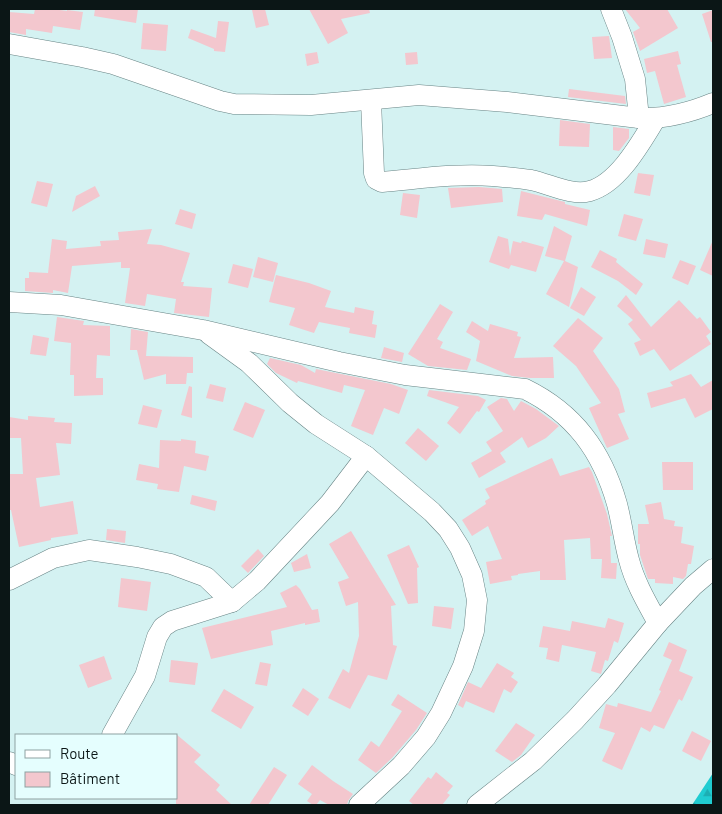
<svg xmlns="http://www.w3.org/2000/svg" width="722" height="814" viewBox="0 0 722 814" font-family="Barlow,sans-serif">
	<defs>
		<pattern id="forest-firs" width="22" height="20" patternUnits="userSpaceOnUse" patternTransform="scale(1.25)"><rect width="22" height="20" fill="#20ccd1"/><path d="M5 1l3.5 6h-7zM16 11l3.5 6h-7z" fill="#1caeb3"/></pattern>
	</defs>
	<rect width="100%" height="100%" fill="#d4f2f2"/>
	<path fill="url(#forest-firs)" d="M713,773V805H692Z"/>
	<g fill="#f3c7ce">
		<path d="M35,9H53L67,11V10L83,12L80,30L53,26L52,33L26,29V35L9,32V12L34,14Z"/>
		<path d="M95,9H138L136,23L94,16Z"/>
		<path d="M259,9H265L269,25L256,28L252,10Z"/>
		<path d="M309,9H369L370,13L341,19L348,33L328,44Z"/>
		<path d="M625,9H667L678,28L640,51L633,32L640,28Z"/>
		<path d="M713,10V42H711L702,14Z"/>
		<path d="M218,21L229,22L225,52L214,51V49L188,38L191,29L216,38Z"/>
		<path d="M143,23L168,25L166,51L141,49Z"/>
		<path d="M609,36L612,58L594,59L592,37Z"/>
		<path d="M678,51L681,64L677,65L686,97L664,104L655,71L647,73L644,59Z"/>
		<path d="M317,52L319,63L307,66L305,54Z"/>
		<path d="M417,52L418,64L406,65L405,53Z"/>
		<path d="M569,89L625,96L626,104L568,97Z"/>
		<path d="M560,120L590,124L589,147L559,146Z"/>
		<path d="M613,127L629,129V138L619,151L613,150Z"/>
		<path d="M638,173L654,175L650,196L634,193Z"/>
		<path d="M37,181L53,184L47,207L31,203Z"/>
		<path d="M95,186L100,196L72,212L76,196Z"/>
		<path d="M479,187L502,189L503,202L451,208L448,188Z"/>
		<path d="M521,191L565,202V204L590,210L587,226L545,214L542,220L517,216Z"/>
		<path d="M403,193L420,195L417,218L400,215Z"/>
		<path d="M180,209L196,214L192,229L175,224Z"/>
		<path d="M624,214L643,219L636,241L618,236Z"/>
		<path d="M554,226L572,236L565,261L578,267L569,307L546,294L564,261L545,256Z"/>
		<path d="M152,229L147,244L161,245L190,253L181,282H184L183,286L212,288L209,317L174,313L176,299L147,294L145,306L125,303L130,268H121V262L72,266L68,293L53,290V293L25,291V278H29V272L48,273L52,239L67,241L66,249L101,246L100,241L119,240L118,232Z"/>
		<path d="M498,236L508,239L510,256L513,241L521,243L522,241L544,247L536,272L511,265L509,269L489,262Z"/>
		<path d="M646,239L668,244L665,258L643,254Z"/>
		<path d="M713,240V276L700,270Z"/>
		<path d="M600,250L617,259L616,262L643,284L636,295L618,281L591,267Z"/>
		<path d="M258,257L278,263L273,282L253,277Z"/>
		<path d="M680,260L696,266L688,285L672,278Z"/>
		<path d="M233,264L253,269L248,288L228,283Z"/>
		<path d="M276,275L309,283L331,291L325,307L354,313L355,307L374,311L372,324L377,325L375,338L349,333L350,328L319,322L314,333L289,325L295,308L269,302Z"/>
		<path d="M581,287L596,297L584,316L570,308Z"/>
		<path d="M626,295L651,327L679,300L697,319L700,317L711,332L706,336L711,344L670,371L654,349L640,356L634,343L641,340L628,324L633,320L617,306Z"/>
		<path d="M440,304L453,312L437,339L443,342L440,348L471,359L467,370L428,366L408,354Z"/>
		<path d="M57,317L84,321L83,325L110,326V356L97,355L96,378H103V395L74,396V375H70L71,343L54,341Z"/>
		<path d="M578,318L603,338L593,351L619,389L625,412L618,414L629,439L607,448L589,408L601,403L576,366L553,346Z"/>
		<path d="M472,321L488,331L490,324L518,332L517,336L521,337L514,358L553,357L554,378H530L512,376L476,361L480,341L466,332Z"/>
		<path d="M131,329L148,332L146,356L193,357V373H187L186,384H166V374L144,380L137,350H130Z"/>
		<path d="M33,335L49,338L46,356L30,354Z"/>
		<path d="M384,347L404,353L402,362L381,358Z"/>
		<path d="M270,358L301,365L315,373L316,369L391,384L408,390L399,414L384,408L373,435L351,426L365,390L344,385L342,393L298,381L297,383L276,373L267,364Z"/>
		<path d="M691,374L701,387L713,380V409L695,418L685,398L651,408L647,393L673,386L670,382Z"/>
		<path d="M210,384L226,388L223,402L206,398Z"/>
		<path d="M189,386L192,387V418L181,415Z"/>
		<path d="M429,390L478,396L486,400L479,412L477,411L460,434L447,423L459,407L427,396Z"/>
		<path d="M501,398L507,399L514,411L521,401L536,409L559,426L546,438L528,448L522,437L500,453L506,462L479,478L471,463L492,451L486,442L503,431L487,407Z"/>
		<path d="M245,402L265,410L253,438L233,430Z"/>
		<path d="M143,405L162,410L157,428L138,424Z"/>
		<path d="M28,416L55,418L54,422L72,423L71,444L56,443L60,475L36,478L40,507L73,501L78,534L51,538V540L19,547L11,510H9V474H23L21,438H9V417L28,420Z"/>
		<path d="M418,428L439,446L426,461L405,443Z"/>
		<path d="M181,439L196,441L195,453L209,456L206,471L184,466L179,492L157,489L158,484L136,480L139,464L159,468L160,440L181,441Z"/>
		<path d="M552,458L560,476L589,467L592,472L607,514L612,536H610L611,563H617L616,579L601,578L602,559H591L590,538L564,540L566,580H540V571L518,574V575L511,576L512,580L490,584L486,562L502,559L488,526L472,536L462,520L486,504L485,501L490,498L485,489Z"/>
		<path d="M662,462H693V490H663Z"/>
		<path d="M192,495L217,501L215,511L190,504Z"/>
		<path d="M661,502L664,519L675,521L674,526L683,527L681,543L694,546L691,564H688L686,576L683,579L673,577V584L655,583V579H648L640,555V544H638V524H649L645,505Z"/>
		<path d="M107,529L126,531L125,543L106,540Z"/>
		<path d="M351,531L396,605L391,606L393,645L397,646L387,680L368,675L350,709L328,698L343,669L349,673L359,636L358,602L346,606L338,582L349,578L329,544Z"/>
		<path d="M409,545L419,567L417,568L418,603L408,604L387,555Z"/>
		<path d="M258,549L264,556L248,573L241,566Z"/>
		<path d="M307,554L311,568L294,572L291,563Z"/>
		<path d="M121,578L151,582L147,611L118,607Z"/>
		<path d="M296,585L300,589L312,610L318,609L320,622L305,625V623L271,631L273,645L211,659L202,628L287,607L280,593Z"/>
		<path d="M434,606L454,608L451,629L432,626Z"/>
		<path d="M608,618L624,623L618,643L614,641L608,661L605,660L601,674L591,671L596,652L562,645L559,662L546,659L548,648L539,647L543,626L570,631L572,621L605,628Z"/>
		<path d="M669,642L687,650L679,671L693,677L682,701L679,699L664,729L654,725L650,732L641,727L622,770L602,761L615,733L599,728L606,704L617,707L618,703L651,712L661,691L659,690L672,660L663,656Z"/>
		<path d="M104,656L112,679L88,688L79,665Z"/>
		<path d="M171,660L198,663L195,685L169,682Z"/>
		<path d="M260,662L271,664L267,686L255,684Z"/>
		<path d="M497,663L514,673L511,677L518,682L511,693L504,689L494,713L466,701L463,708L458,705L468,682L481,688Z"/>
		<path d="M303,688L319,699L308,716L292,706Z"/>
		<path d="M224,689L254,707L241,729L211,711Z"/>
		<path d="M398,694L427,713L416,730L392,758L376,773L358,760L371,741L379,747L402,711L391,705Z"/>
		<path d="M516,723L535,735L521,755L512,762L495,751Z"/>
		<path d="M692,731L711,741L701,761L682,751Z"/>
		<path d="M176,734L201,755L194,762L220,785L216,790L232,805H176Z"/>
		<path d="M312,765L333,781L353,794L348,801L347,805H329L320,800L316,805H313L307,801L312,794L298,784Z"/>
		<path d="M274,767L287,775L268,805H249Z"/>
		<path d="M436,772L453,786L447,793L450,795L442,805H414L409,801L428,777L431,779Z"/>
	</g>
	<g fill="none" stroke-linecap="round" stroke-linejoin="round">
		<g stroke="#688485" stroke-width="21">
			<g id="minor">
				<path d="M611,9L622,37L635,79L639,118"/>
				<path d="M9,44L82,57L113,64L220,101L234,104L311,105L419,95L507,102L639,118C665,119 689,113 713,103"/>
				<path d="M371,101L374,173L376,179L382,182C418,179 456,173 493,176C505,177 518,178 531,180C550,184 571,196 590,191C619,183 641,142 656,118"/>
				<path d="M9,302L61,305L203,330L339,362L405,375L525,389C574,413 602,451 617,504C622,523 624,542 629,560C635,583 647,603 658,623"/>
				<path d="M209,334L249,363L290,403L316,424L366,456L432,512L448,529L460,548L472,575L477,600L474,631L463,666L441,713L426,737L401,766L359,805"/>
				<path d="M9,580L53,558L89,550L137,557L171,564L206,577L232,602"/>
				<path d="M112,735L145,676L157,637L163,627L172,621L232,602L257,581L330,503L366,456"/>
				<path d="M9,762L16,765"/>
				<path d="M477,805L533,761L575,720L607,685L658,623L693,586L713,569"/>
			</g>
		</g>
		<use href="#minor" stroke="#fff" stroke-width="20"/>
	</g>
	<rect width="722" height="814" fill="none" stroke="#0b1616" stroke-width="20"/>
	<rect x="15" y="734" width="162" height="65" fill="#e5fefe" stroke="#8ea1a1"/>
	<rect x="25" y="750" width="25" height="8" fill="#ffffff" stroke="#8ea1a1"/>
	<text x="60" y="759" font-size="15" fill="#0b1616">Route</text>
	<rect x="25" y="772" width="25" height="15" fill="#f3c7ce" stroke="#8ea1a1"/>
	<text x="60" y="784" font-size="15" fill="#0b1616">Bâtiment</text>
</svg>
